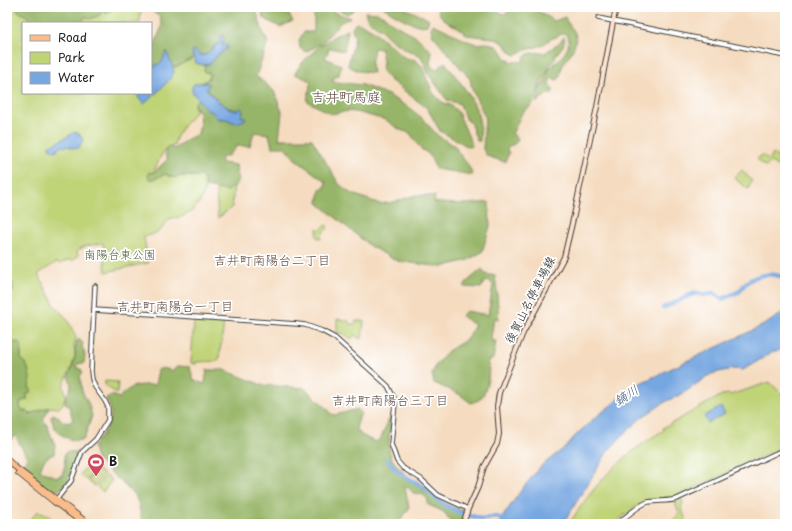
<svg xmlns="http://www.w3.org/2000/svg" width="792" height="531" viewBox="0 0 792 531" font-family="'Playpen Sans','Klee One',sans-serif">
	<rect width="100%" height="100%" fill="#fff"/>
	<filter id="ink" filterUnits="userSpaceOnUse"><feTurbulence type="fractalNoise" baseFrequency=".025" numOctaves="2"/><feDisplacementMap in="SourceGraphic" scale="8" xChannelSelector="R" yChannelSelector="G"/><feConvolveMatrix kernelMatrix="1 2 1 2 8 2 1 2 1" color-interpolation-filters="sRGB"/></filter>
	<filter id="wash" filterUnits="userSpaceOnUse"><feTurbulence type="fractalNoise" baseFrequency=".012" numOctaves="4" result="noise"/><feDisplacementMap in="SourceGraphic" scale="16" xChannelSelector="R" yChannelSelector="G"/><feGaussianBlur stdDeviation="0.9" result="paint"/><feColorMatrix in="noise" values="0 0 0 0 0 0 0 0 0 0 0 0 0 0 0 0 0 1.4 0 .05"/><feComposite in="paint" operator="in"/></filter>
	<g filter="url(#wash)">
		<rect width="100%" height="100%" fill="#f5dcc0"/>
		<g fill="#bfd377" stroke="#6e784a">
			<path d="M7,7H13C20,13 29,16 33,23H23V93H151V67L165,54L168,55L176,67L193,58L198,64L205,65L204,71L208,72L210,75C207,80 204,83 198,83L196,96L198,99L195,102L194,106L196,110C189,120 175,133 174,146H168L161,156L153,173L148,176L149,179H154L165,174C170,178 193,176 202,176C213,195 190,220 171,218C167,221 165,225 162,228C158,234 150,235 144,237L148,263L106,272L103,243L85,246L77,251L78,256L73,261L70,259L60,264L57,262L38,274L55,306L67,319L76,337L74,347L75,355L72,366L63,386L66,395L62,405L59,408L49,407L30,414L27,411H23L20,407L21,401L27,400C26,384 36,372 21,359V344L18,342L7,343V295L13,292L12,282L7,277Z"/>
			<path d="M115,7H141L140,23H81L86,16L103,8L106,14Z"/>
			<path d="M773,154L783,160L780,168L771,162L766,167L757,159L762,155L769,160Z"/>
			<path d="M742,170L752,181L748,189L734,178Z"/>
			<path d="M215,176L234,184L232,207L218,218Z"/>
			<path d="M326,225L328,228L321,235V239L317,237V228L320,230Z"/>
			<path d="M337,319L349,321V324H355L356,321H364L362,339L358,338L355,335L351,339L343,333H337Z"/>
			<path d="M194,321L224,323L219,359L217,361L196,362V364L191,363Z"/>
			<path d="M105,381L118,382L117,394L105,385Z"/>
			<path d="M770,382L785,397V446L675,497L644,501L613,524H569C595,483 622,455 664,430L663,428L722,395L729,394L730,395Z"/>
			<path d="M89,463L96,468L87,480L80,475Z"/>
			<path d="M97,469L104,474L95,486L88,481Z"/>
			<path d="M106,475L112,480L103,492L97,487Z"/>
			<path d="M682,499L683,504L681,505L687,524H670L679,513L675,502Z"/>
			<path d="M38,511L49,515L56,524H26Z"/>
		</g>
		<g fill="#97b568" stroke="#5a6842">
			<path d="M13,7H115L106,14L103,9L100,15L90,19L86,16L81,23H33C29,16 20,13 13,7Z"/>
			<path d="M146,7H255L264,35L269,43L266,48L256,76L274,91L282,112L279,139H312L339,184L350,193L380,204L394,202L416,195L435,196L434,202C452,205 471,204 489,202L490,226L482,252L468,260L442,267L397,261L370,246L318,203L320,189L325,188L326,182L295,159L285,147H272L269,134L254,132L250,146H237L229,155L221,158V163L236,165L237,173L239,179L237,184L228,191L205,187L204,179L201,176L180,175L175,178L165,174L154,179H149L148,176L149,172L153,173L168,159C164,155 165,151 168,146L174,149L186,140L198,134L200,125L199,113L194,104L198,99L208,110C213,111 215,115 218,119H226L236,123L245,118L241,117L243,111C234,110 227,108 219,102C215,98 212,93 207,90V88L209,85L208,83H201L208,80L210,75L208,72H204L205,65H207L227,48L222,45L224,38L219,44H216L211,49L208,54L200,55L192,52L193,58L176,67H172L168,55L165,54C164,65 159,63 152,67L151,49H153L162,26L160,17Z"/>
			<path d="M261,7H284L293,21L280,27L263,18Z"/>
			<path d="M314,7H332L334,12L350,18L341,22L321,44L305,52L300,48L299,40L304,32H314Z"/>
			<path d="M339,7H355L354,10L347,14L339,10Z"/>
			<path d="M383,7H402L429,19L427,25C416,29 393,13 383,7Z"/>
			<path d="M439,7H489L504,14C509,12 514,8 519,7C530,4 545,15 554,21L565,17C567,24 572,27 575,33C579,45 568,56 563,65C560,70 561,76 558,80L551,78L549,84L553,90L552,94H547L536,103L541,85L545,82L549,69L564,54L567,49L569,39L567,34C561,32 557,38 550,39C542,49 526,47 516,55L512,53L502,42L493,38L467,35L458,27L449,23L441,16L438,11Z"/>
			<path d="M365,12L378,13L386,17L392,23L418,38L432,52L430,63L432,68L437,69L445,62C457,80 475,97 479,119C481,126 480,134 480,141H477L470,122L465,118L460,104L447,100L429,75L421,56C410,52 397,45 388,37C385,35 384,32 382,30C374,24 367,22 365,12Z"/>
			<path d="M356,23L361,24L373,30L405,58L416,60L421,65L433,93L442,102L450,105L458,112L472,145L471,147L467,146L440,131L427,108L390,80L382,71L383,61L381,49L374,48L371,64L373,73L359,71L348,66L355,37L352,28Z"/>
			<path d="M433,24C446,29 459,38 473,43C480,45 488,41 494,45C509,52 499,65 524,61V57C530,52 537,52 545,53L560,42L564,37L565,38L563,46L555,56L556,58C547,66 547,77 539,85V89L532,105L522,113L513,132L512,134L518,138C517,143 514,145 509,146L507,150L509,153L505,162L487,156L483,149L485,117L472,89L470,79L432,34L431,28Z"/>
			<path d="M348,30L344,51L330,48L325,58L341,65L339,75L331,80L335,82L363,85L388,95L408,107L422,118L438,136L455,146L458,152L468,165L473,175L436,169L429,154L421,149L410,133L400,130L386,120L360,113L349,111L331,114L307,101L311,81L295,74C301,59 332,34 348,30Z"/>
			<path d="M482,269L485,274L495,276C498,291 497,304 499,319L494,318L491,338L492,341H496L493,359L488,361C490,372 488,391 480,399C478,401 473,402 471,403L459,394L434,383L432,374L436,365L448,351L467,339L475,325L461,316L466,311L488,315L493,285L490,281L484,282L481,288L464,287L468,281Z"/>
			<path d="M7,277C12,281 14,285 13,292L7,295Z"/>
			<path d="M79,339L83,343L82,346L85,355L84,363L77,364L76,367L82,370V374L80,376L82,391L89,405L92,416L84,439C77,443 65,438 59,433C55,430 53,423 51,418L53,414L59,417L62,421L68,423L73,420L69,406L65,403C65,396 70,392 71,386C71,382 69,380 69,377C69,373 72,371 72,368C74,363 75,357 76,352L75,351L77,341Z"/>
			<path d="M18,342L21,344V359C30,367 31,377 29,388L31,389V392L27,394V400L21,401L20,407L23,411H27L30,414L49,407L43,420L46,423L55,445L54,454C45,457 42,462 40,471L57,477L62,475L65,465L64,455L66,452H78C73,466 66,503 44,487C36,481 30,474 23,467L27,457L15,435L11,440L7,438V344Z"/>
			<path d="M178,366L190,367L193,380L204,384L205,383L207,370H224L262,385L304,388L328,409L331,414L335,415L358,409L361,412L356,428L361,435L375,442L380,440L391,415C392,429 386,443 391,457C397,472 437,501 452,507C456,509 460,509 464,511L461,524H450V520L444,512L427,504L428,499L422,494L413,493L409,488L405,487L409,508L403,517L395,524H140L142,522L139,505L135,495L96,459L93,447C105,431 118,417 106,398L112,395L119,398C132,384 137,385 155,385L158,370C163,367 167,369 172,371Z"/>
		</g>
		<g fill="#77a7e1" stroke="#4a627e">
			<path d="M221,35H223L224,38L222,45L228,46L227,48L215,58L210,64L202,65L196,63L192,52L193,50L196,51L200,55H206L217,44H219Z"/>
			<path d="M166,51C168,56 174,68 174,72C174,78 150,99 144,104L139,99L137,93H151V68L162,62Z"/>
			<path d="M198,83H207L209,85L207,88V90L218,101L228,108L236,111L241,108L243,111L241,117H246L245,120L236,123L226,119L216,118C214,114 213,111 208,111L192,92V86L194,84Z"/>
			<path d="M75,132L79,134L83,139L79,148H72L68,146L59,147L56,151L49,148V145L56,143Z"/>
			<path d="M785,311V349L773,352L743,370L732,369L711,374L682,394L667,401L642,417L621,437L608,451L563,524H500L504,515L522,489L541,466L567,446L574,437L590,422L636,385L766,324Z"/>
			<path d="M721,407L725,414L708,423L704,416Z"/>
		</g>
		<g fill="none" stroke-linecap="round" stroke-linejoin="round">
			<g stroke="#77a7e1" stroke-width="4.5">
				<path d="M663,308L693,294L697,293L704,295L713,293L722,299C728,296 735,294 740,291C742,288 743,286 746,283C757,274 772,272 785,278"/>
				<path d="M388,460C395,474 412,479 425,488C428,490 431,494 434,497C442,504 453,510 463,514"/>
				<path d="M469,515L482,519L495,517L508,520"/>
			</g>
		</g>
	</g>
	<g filter="url(#ink)">
		<g fill="none" stroke-linecap="round" stroke-linejoin="round">
			<g stroke="#3d3935" stroke-width="5.5">
				<g id="tertiary">
					<path d="M598,18L785,56"/>
					<path d="M94,310L297,324L305,325L322,331L335,338L388,386L394,398L395,403L391,444L397,461L403,468L421,479L438,495L468,509"/>
					<path d="M56,500L71,481L82,452L96,439L108,420V407L105,401L95,387L92,379L91,371L95,286"/>
					<path d="M617,524C626,517 637,506 648,502C658,500 667,502 677,499L785,449"/>
				</g>
			</g>
			<g stroke="#3d3935" stroke-width="6">
				<path id="secondary" d="M463,524L468,509L478,487L484,467L497,444L499,434L497,406L499,393L523,333L564,257L574,215L597,107L616,7"/>
			</g>
			<g stroke="#3d3935" stroke-width="6">
				<g id="primary">
					<path d="M7,459L15,467L89,524"/>
					<path d="M18,473L54,502L84,524"/>
				</g>
			</g>
			<use href="#tertiary" stroke="#fff" stroke-width="3.5"/>
			<use href="#secondary" stroke="#fde4d1" stroke-width="4"/>
			<use href="#primary" stroke="#fabc8b" stroke-width="4.5"/>
		</g>
	</g>
	<defs>
		<g id="stadium-pin" transform="scale(0.9)"><path d="M0 17L-7.5 6A9.5 9.5 0 1 1 7.5 6Z" fill="#d1495b" stroke="#fff"/><path d="M0-5a6.5 5 0 1 0 0 10a6.5 5 0 1 0 0-10ZM-3.5-1.8h7v3.6h-7Z" fill="#fff"/></g>
	</defs>
	<g fill-rule="evenodd">
		<use href="#stadium-pin" x="96" y="462"/>
	</g>
	<g text-anchor="middle" stroke-width="3.5" stroke-linejoin="round" paint-order="stroke">
		<g font-size="12" fill="#555c3c" stroke="#fff">
			<text x="120" y="259">南陽台東公園</text>
		</g>
		<g font-size="12" fill="#1c1c1c" stroke="#fff">
			<text transform="translate(530 300) rotate(-63)" y="4">後賀山名停車場線</text>
		</g>
		<g font-size="12" font-weight="bold" fill="#1c1c1c" stroke="#fff" text-anchor="start">
			<text x="109" y="466">B</text>
		</g>
		<g font-size="13" fill="#614d42" stroke="#fff">
			<text x="272" y="265">吉井町南陽台二丁目</text>
			<text x="175" y="311">吉井町南陽台一丁目</text>
			<text x="390" y="405">吉井町南陽台三丁目</text>
		</g>
		<g font-size="13" font-style="italic" fill="#455b75" stroke="#fff">
			<text transform="translate(626 395) rotate(-33)" y="5">鏑川</text>
		</g>
		<g font-size="14" fill="#614d42" stroke="#fff">
			<text x="346" y="102">吉井町馬庭</text>
		</g>
	</g>
	<rect width="792" height="531" fill="none" stroke="#fff" stroke-width="24"/>
	<rect x="22" y="22" width="130" height="72" fill="#ffffff" stroke="#a4a4a4"/>
	<rect x="30" y="35" width="20" height="6" fill="#fabc8b" stroke="#a4a4a4"/>
	<text x="58" y="42" font-size="12" fill="#1c1c1c">Road</text>
	<rect x="30" y="52" width="20" height="12" fill="#bfd377" stroke="#a4a4a4"/>
	<text x="58" y="62" font-size="12" fill="#1c1c1c">Park</text>
	<rect x="30" y="72" width="20" height="12" fill="#77a7e1" stroke="#a4a4a4"/>
	<text x="58" y="82" font-size="12" fill="#1c1c1c">Water</text>
</svg>
